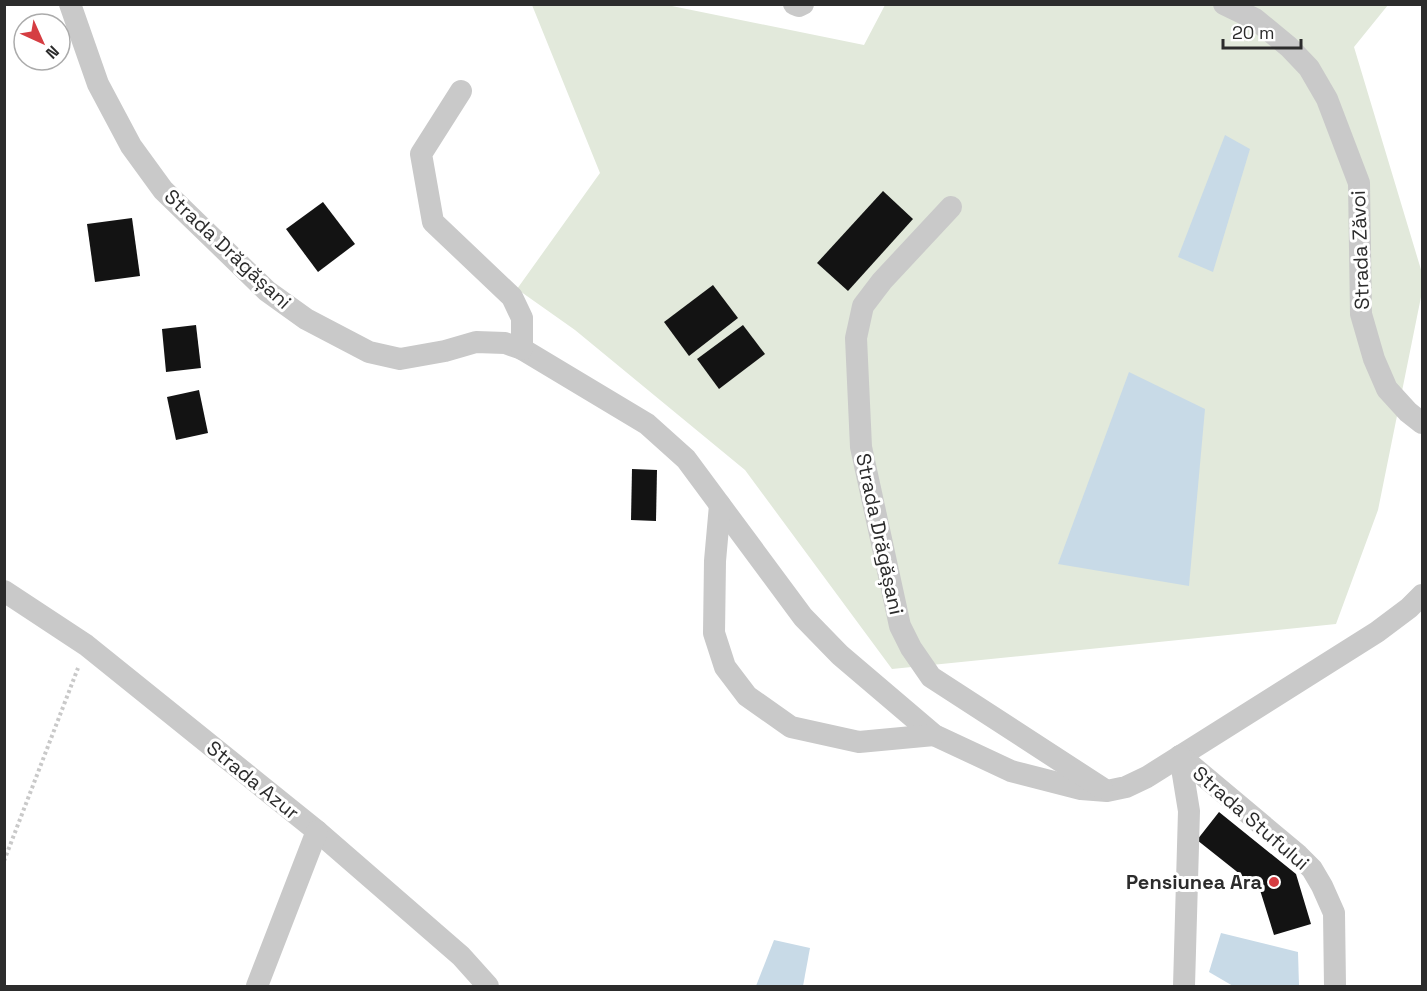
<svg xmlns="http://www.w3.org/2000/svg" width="1427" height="991" viewBox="0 0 1427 991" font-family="'Space Grotesk',sans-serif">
	<rect width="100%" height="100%" fill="#fff"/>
	<path fill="#e2e9db" d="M532,5H667L864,45L885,5H1388L1354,47L1422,273V292L1378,510L1336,624L892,669L745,470L575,330L517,289L600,173Z"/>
	<g fill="#c8dae7">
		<path d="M1225,135L1250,149L1213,272L1178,257Z"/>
		<path d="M1129,372L1205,409L1189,586L1058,564Z"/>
		<path d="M1221,933L1298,952L1299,986H1233L1209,972Z"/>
		<path d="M774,940L810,948L803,986H756Z"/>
	</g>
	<g fill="#131313">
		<path d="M883,191L913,219L848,291L817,263Z"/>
		<path d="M323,202L355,244L318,272L286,229Z"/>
		<path d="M132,218L140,276L95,282L87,224Z"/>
		<path d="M713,285L738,318L689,356L664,322Z"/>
		<path d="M196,325L201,368L166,372L162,329Z"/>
		<path d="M743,325L765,354L719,389L697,359Z"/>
		<path d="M199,390L208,433L176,440L167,397Z"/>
		<path d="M632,469L657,470L656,521L631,520Z"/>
		<path d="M1219,812L1296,874L1311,924L1274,935L1260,890L1197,840Z"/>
	</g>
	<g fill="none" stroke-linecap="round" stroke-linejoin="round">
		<path stroke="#c9c9c9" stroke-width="4" stroke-dasharray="3 3" stroke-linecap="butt" d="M4,861L78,668"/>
		<g stroke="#c9c9c9" stroke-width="22">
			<path d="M70,4L98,84L131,146L163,190L267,291L306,319L369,352L400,359L445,351L476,342L505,343L522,349L647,424L686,459L803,617L840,655L934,735L1011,771L1081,789L1107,791L1126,787L1147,777L1377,632L1409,608L1422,595"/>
			<path d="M794,4L799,6L803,4"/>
			<path d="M1224,4L1255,19L1289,47L1309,68L1327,99L1359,183L1361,314L1374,359L1387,389L1408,412L1422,423"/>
			<path d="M461,91L421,154L433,222L512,297L522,318V349"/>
			<path d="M951,207L882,281L863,306L856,338L861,447L900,626L911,648L931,677L1102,788"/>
			<path d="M720,505L715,561L714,633L725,667L747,696L791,727L859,742L934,735"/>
			<path d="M4,591L86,645L317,831L461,956L488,986"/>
			<path d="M1180,756L1298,855L1312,869L1322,886L1334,913L1335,986"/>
			<path d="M1180,756L1189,811L1184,986"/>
			<path d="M257,986L317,831"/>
		</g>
	</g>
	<circle fill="#d53d42" stroke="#fff" stroke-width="2" cx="1274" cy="882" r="6"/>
	<g text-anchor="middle" stroke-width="6" stroke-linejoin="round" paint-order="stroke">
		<g font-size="20" fill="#2c2c2c" stroke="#fff">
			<text transform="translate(228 249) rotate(43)" y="7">Strada Drăgășani</text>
			<text transform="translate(1360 250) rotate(-92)" y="7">Strada Zăvoi</text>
			<text transform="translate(880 534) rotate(78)" y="7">Strada Drăgășani</text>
			<text transform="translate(253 780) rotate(39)" y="7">Strada Azur</text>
			<text transform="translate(1251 818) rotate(41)" y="7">Strada Stufului</text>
		</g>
		<g font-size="20" font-weight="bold" fill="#2c2c2c" stroke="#fff" text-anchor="end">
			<text x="1262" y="889">Pensiunea Ara</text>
		</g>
	</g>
	<rect width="1427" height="991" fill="none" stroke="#2c2c2c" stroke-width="12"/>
	<g transform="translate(42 42) rotate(135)"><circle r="28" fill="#ffffff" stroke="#ababab" stroke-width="1.5"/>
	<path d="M0-4.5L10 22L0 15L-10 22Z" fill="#d53d42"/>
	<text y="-9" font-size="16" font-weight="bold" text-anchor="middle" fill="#2c2c2c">N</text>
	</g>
	<path d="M1223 39v9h78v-9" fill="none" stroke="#2c2c2c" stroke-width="3"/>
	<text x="1232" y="39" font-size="18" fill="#2c2c2c" stroke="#ffffff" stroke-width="4.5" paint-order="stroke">20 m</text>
</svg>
